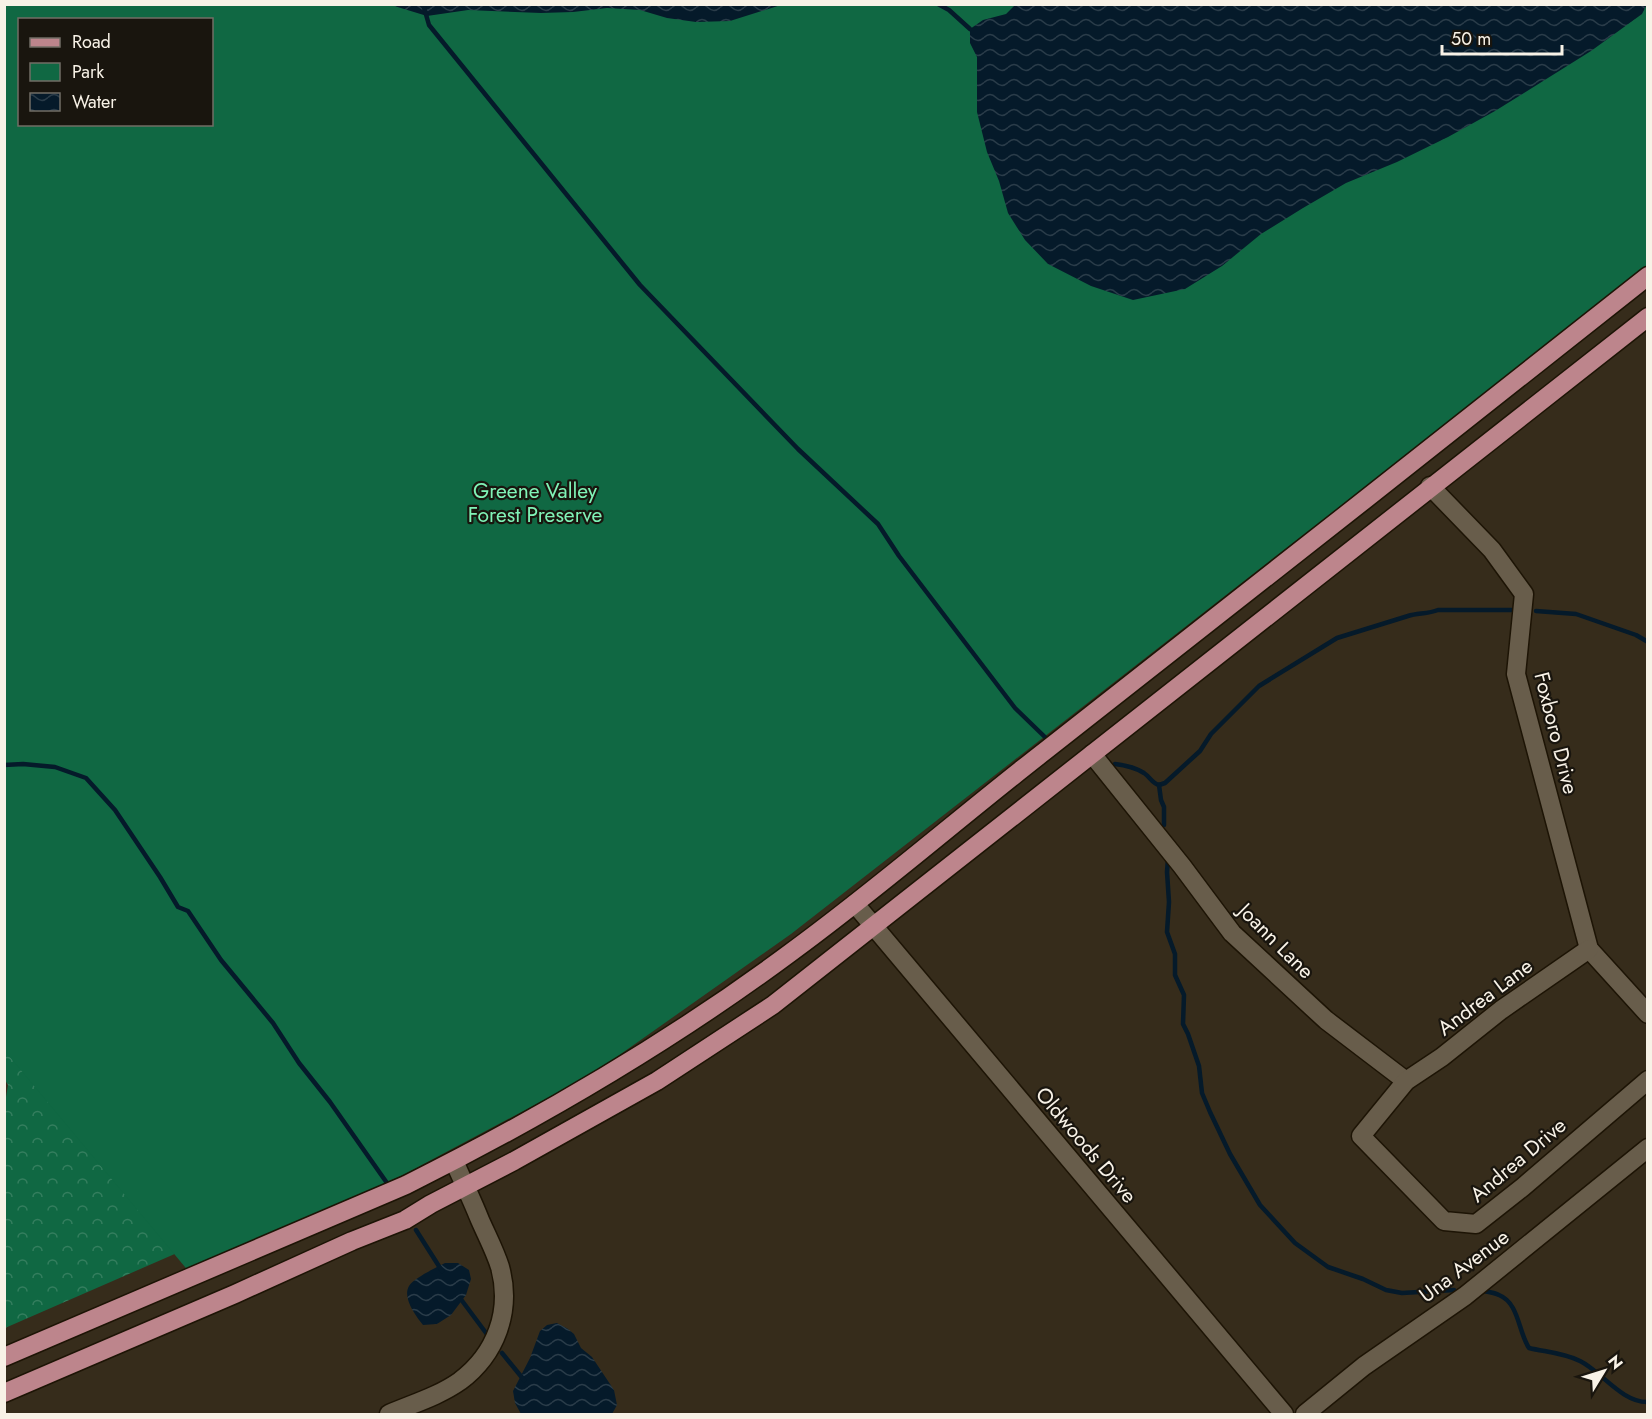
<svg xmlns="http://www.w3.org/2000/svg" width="1652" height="1419" viewBox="0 0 1652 1419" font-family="Jost,sans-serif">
	<defs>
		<pattern id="forest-crowns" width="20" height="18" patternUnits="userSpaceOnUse" patternTransform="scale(1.5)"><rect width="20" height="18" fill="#106843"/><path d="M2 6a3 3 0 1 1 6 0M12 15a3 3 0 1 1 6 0" fill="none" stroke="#347e5e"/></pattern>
		<pattern id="water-waves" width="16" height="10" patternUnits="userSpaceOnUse" patternTransform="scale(1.5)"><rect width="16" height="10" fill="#051a2a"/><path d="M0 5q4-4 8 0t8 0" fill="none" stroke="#2a3c49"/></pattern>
	</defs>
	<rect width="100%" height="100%" fill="#362c1b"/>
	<path fill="url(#forest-crowns)" d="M5,1022L193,1246L5,1328L4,1109L8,1085L5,1080Z"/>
	<path fill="#106843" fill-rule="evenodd" d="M4,5H1647V267L791,934L591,1075L405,1174L190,1273L5,1051ZM20,20H212V124H20Z"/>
	<g fill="url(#water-waves)">
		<path d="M391,5H781L730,21L696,22L667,18L640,10L607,8L573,12L541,13L468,10L427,16Z"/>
		<path d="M1015,5L1647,4L1642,14L1591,51L1495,111L1448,137L1397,162L1346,183L1303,208L1261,234L1222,266L1185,289L1133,300L1091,286L1048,264L1025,240L1008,213L999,181L987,152L977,112V57L970,43V29L983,20L1006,14Z"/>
		<path d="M445,1263H458L469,1270L471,1279L466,1295L451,1315L437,1324L423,1325C416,1316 402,1298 409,1286C414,1278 437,1267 445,1263Z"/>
		<path d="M557,1323L568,1329L574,1334L581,1348L592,1357L614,1390L617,1405L612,1414H521L515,1403L513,1391L530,1358L540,1331L547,1325Z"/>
	</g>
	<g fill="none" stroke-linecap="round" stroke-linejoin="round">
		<g stroke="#051a2a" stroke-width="4.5">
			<path d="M423,4L429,25L640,285L798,449L878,524L899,556L1015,708L1048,740"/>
			<path d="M938,4L949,10L970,29"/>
			<path d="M1536,611L1576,614L1636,635L1648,642"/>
			<path d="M1115,764C1124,765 1136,768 1144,773C1150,777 1152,783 1159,785"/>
			<path d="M4,765L23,764L55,767L86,778L115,810L160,877L178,907L188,911L221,960L273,1023L299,1063L330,1102L387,1183"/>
			<path d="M1159,785L1165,783L1200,751L1211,734L1259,686L1337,638L1408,616C1418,613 1428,614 1438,610H1518"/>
			<path d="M1159,785L1161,800L1164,807V825"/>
			<path d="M1168,859L1167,872L1169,902L1167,932L1175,954V975L1184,995L1183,1024L1188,1034L1199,1066L1202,1093L1210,1112L1230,1154L1260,1205L1295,1243L1328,1267L1363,1279L1386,1290L1402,1293L1454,1290"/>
			<path d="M416,1230L442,1271"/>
			<path d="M1480,1290C1486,1292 1493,1292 1499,1295C1519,1303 1518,1331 1529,1348C1546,1352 1564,1353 1580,1361C1601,1371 1622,1403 1648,1402"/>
			<path d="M460,1298L489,1337"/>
			<path d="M502,1353L524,1380"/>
		</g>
		<g stroke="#1d1405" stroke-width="21">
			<g id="street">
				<path d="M1430,486L1492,550L1524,594L1516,674L1589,949L1648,1014"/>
				<path d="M1092,754L1182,866L1232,933L1326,1020L1406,1081"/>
				<path d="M855,904L1284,1414"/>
				<path d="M1589,949L1501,1010L1442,1057L1406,1081L1361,1136L1444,1221L1476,1224L1523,1187L1648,1080"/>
				<path d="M389,1414C412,1404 439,1396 460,1381C496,1354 512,1311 500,1267C495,1251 487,1236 480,1220C472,1200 463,1181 454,1161"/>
				<path d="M1305,1414L1364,1366L1465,1296L1648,1148"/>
			</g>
		</g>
		<g stroke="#1d1405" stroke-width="21">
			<g id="primary">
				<path d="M4,1357L406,1185C540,1118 670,1042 790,953C878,889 960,817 1045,751C1247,593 1447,435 1648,276"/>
				<path d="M4,1393L235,1294L352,1241L405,1220L431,1204L514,1161L657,1081L773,1005L1648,317"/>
			</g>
		</g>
		<use href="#street" stroke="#685d4b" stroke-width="18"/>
		<use href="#primary" stroke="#bd858c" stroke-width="18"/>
	</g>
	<g text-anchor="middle" stroke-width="4.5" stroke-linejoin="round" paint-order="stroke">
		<g font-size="21" fill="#80f3b7" stroke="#19150e">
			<text x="535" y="498">Greene Valley<tspan x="535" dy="24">Forest Preserve</tspan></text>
		</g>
		<g font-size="21" fill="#f8f2e7" stroke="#19150e">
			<text transform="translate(1556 733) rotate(76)" y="7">Foxboro Drive</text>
			<text transform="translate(1276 941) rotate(45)" y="7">Joann Lane</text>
			<text transform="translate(1485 997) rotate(-37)" y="7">Andrea Lane</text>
			<text transform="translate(1086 1145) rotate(50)" y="7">Oldwoods Drive</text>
			<text transform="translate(1518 1160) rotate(-40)" y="7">Andrea Drive</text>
			<text transform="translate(1464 1266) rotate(-37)" y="7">Una Avenue</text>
		</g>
	</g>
	<rect width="1652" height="1419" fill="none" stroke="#f8f2e7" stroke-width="12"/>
	<rect x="18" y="18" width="195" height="108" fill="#19150e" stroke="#726d65" stroke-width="1.5"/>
	<rect x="30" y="38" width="30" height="9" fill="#bd858c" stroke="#726d65" stroke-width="1.5"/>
	<text x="72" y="48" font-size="18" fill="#f8f2e7">Road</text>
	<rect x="30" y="63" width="30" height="18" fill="#106843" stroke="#726d65" stroke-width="1.5"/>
	<text x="72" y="78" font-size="18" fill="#f8f2e7">Park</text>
	<rect x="30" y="93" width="30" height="18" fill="url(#water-waves)" stroke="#726d65" stroke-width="1.5"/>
	<text x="72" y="108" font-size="18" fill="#f8f2e7">Water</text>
	<g transform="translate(1604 1371) rotate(52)" stroke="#19150e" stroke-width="4.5" paint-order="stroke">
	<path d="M0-4.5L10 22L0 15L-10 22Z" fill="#f8f2e7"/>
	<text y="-9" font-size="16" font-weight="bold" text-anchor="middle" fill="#f8f2e7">N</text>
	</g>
	<path d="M1442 45v9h120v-9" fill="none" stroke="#f8f2e7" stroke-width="3"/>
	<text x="1451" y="45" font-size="18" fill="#f8f2e7" stroke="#19150e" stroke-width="4.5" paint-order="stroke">50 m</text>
</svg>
